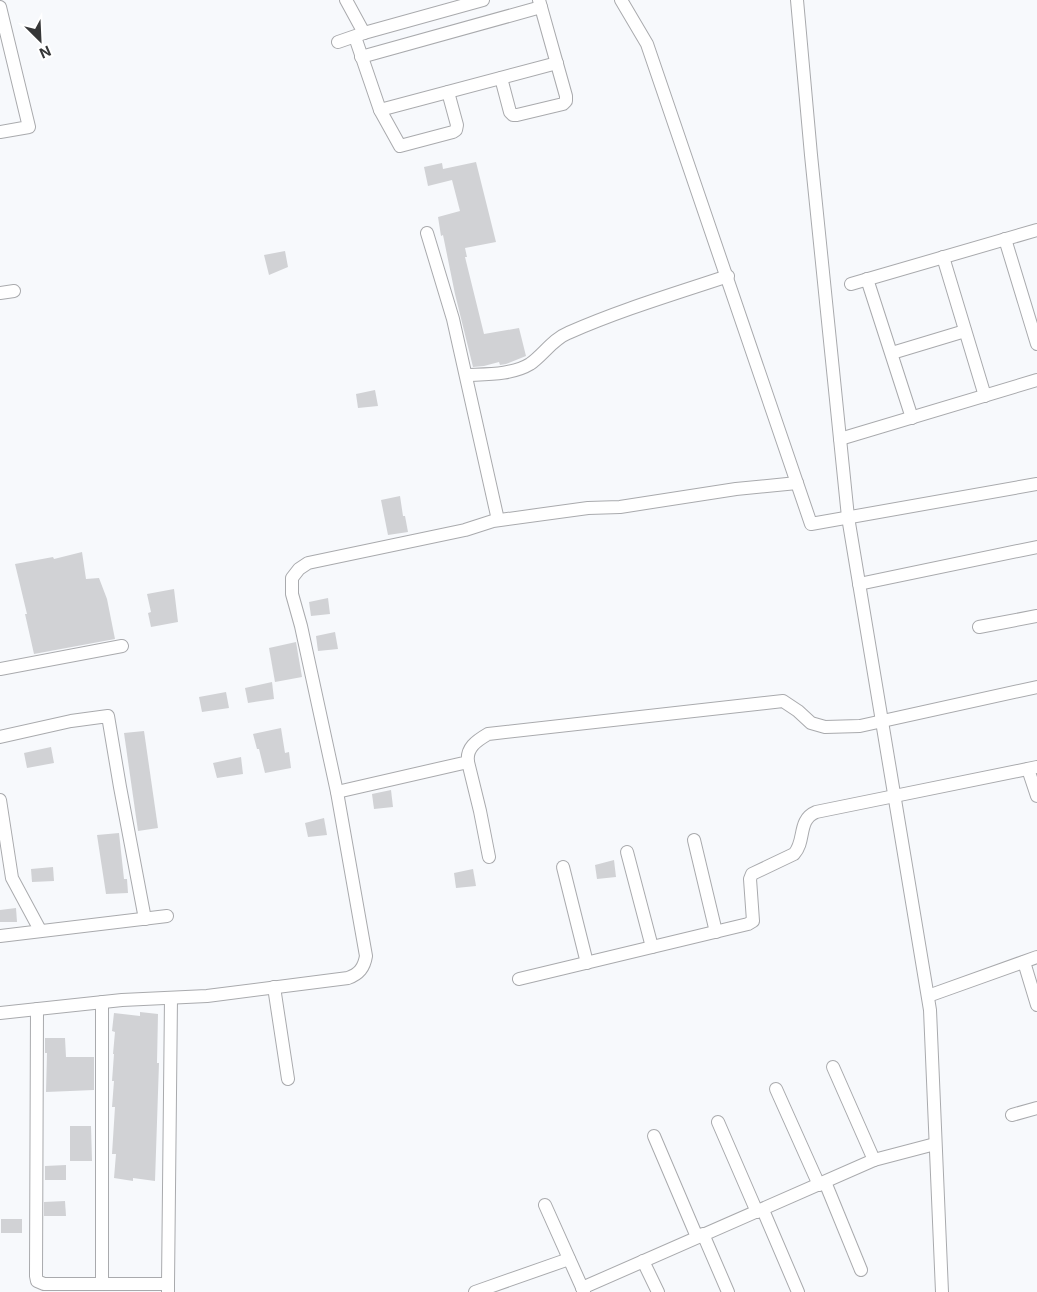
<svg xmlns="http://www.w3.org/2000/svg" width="1037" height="1292" viewBox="0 0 1037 1292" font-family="Inter,sans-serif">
	<rect width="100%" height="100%" fill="#f7f9fc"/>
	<g fill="#d1d2d5">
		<path d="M476,162L496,242L465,248L467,257H465L484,334L519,328L526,356L506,364L500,365L499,362L484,366L473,367L455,294L443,235L441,236L438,217L460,211L452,180L428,186L424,167L442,163L443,169Z"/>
		<path d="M285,251L288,267L269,275L264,255Z"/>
		<path d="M375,390L378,406L358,408L356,394Z"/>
		<path d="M400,496L403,516H405L408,532L388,535L381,500Z"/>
		<path d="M82,552L86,579L99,578L107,599L115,639L34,654L25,614H27L15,564L53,557L54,559Z"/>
		<path d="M174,589L178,622L151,627L148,613L151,612L147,594Z"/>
		<path d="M328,598L330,614L311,616L309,602Z"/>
		<path d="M335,632L338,649L318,651L316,636Z"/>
		<path d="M296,642L302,677L275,682L269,648Z"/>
		<path d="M272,682L274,699L248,703L245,688Z"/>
		<path d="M226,692L229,708L202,712L199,697Z"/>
		<path d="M281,728L285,753L289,752L291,768L265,773L259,749H257L253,734Z"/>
		<path d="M144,731L158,828L138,831L124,733Z"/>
		<path d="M51,747L54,763L27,768L24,753Z"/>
		<path d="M241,757L243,774L217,778L213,763Z"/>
		<path d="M391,790L393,807L374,809L372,794Z"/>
		<path d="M324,818L327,835L308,837L305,823Z"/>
		<path d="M119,833L124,879H127L128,893L106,894L97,835Z"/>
		<path d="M614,860L616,877L597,879L595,865Z"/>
		<path d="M53,867L54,881L32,882L31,869Z"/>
		<path d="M473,869L476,886L456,888L454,873Z"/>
		<path d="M16,908L17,922H0V910Z"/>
		<path d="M140,1012L158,1014L157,1063H159L155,1181L133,1178V1181L114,1178L116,1154H112L115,1107H112L114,1081H112L114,1054H113L115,1032L112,1031L114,1013L140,1016Z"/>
		<path d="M45,1038H65L66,1057H94V1090L46,1092L47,1053H45Z"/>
		<path d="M70,1126H91L92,1161H70Z"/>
		<path d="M66,1165V1180H45V1166Z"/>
		<path d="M65,1201L66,1216H44V1202Z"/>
		<rect x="1" y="1219" width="21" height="14"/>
	</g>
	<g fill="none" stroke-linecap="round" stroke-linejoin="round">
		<g stroke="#a9aaad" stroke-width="14">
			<g id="street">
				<path d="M346,0L364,33"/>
				<path d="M621,0L647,44L811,524L1037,484"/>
				<path d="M797,0L811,155L848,517L930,1010L942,1292"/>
				<path d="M0,7L29,127L0,132"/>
				<path d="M355,37L380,110L400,146L453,132L456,130L457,125L448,92"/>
				<path d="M338,42L364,33L483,0"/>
				<path d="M361,57L541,7"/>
				<path d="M501,78L510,112L513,115H517L563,104L566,101V96L539,0"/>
				<path d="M380,110L557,63"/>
				<path d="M427,233L453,319L498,520"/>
				<path d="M1005,239L1037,344"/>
				<path d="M943,257L985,396"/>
				<path d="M867,279L912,418"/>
				<path d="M851,284L1037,230"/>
				<path d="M0,293L14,291"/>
				<path d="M892,353L965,331"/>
				<path d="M466,375C486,374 512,375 530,364C543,355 553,339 568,333C620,310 674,294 728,276"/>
				<path d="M840,439L1037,380"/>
				<path d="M859,584L1037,547"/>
				<path d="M979,627L1037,616"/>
				<path d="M0,669L122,646"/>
				<path d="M0,737L71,721L108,716L120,787L145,919"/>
				<path d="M468,762L480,811L489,857"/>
				<path d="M1028,769L1037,796"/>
				<path d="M337,792L468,762C466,748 476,741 488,734L783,701L798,711L811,723L825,727L860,726L1037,687"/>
				<path d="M0,800L12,878L40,930"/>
				<path d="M694,840L716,932"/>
				<path d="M627,852L652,947"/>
				<path d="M563,867L587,963"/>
				<path d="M0,936L167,916"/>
				<path d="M1024,962L1037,1005"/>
				<path d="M519,979L748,924L753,921L750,879L752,874L794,854C806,841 797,820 816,812L1037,767"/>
				<path d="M274,987L288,1079"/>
				<path d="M928,996L1037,957"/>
				<path d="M37,1009L36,1276L37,1281L44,1284H168V1292"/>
				<path d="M0,1013L122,1000L207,996L348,978C359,974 364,968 366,956L337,792L301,626L292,594V578L299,569L308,563L465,530L493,521L588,508L620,507L736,489L797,483"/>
				<path d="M833,1067L874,1160"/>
				<path d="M776,1089L819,1185"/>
				<path d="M1012,1115L1037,1108"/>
				<path d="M718,1122L757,1212"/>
				<path d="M654,1136L697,1237"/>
				<path d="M825,1182L861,1270"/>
				<path d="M545,1205L584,1292"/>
				<path d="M763,1210L798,1292"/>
				<path d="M703,1234L728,1292"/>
				<path d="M643,1261L658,1292"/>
				<path d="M102,1284V1002"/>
				<path d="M168,1284L171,998"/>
				<path d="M582,1288L874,1160L935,1144"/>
				<path d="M475,1292L569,1259"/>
			</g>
		</g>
		<use href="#street" stroke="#fff" stroke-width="12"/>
	</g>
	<g transform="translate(40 40) rotate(156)" stroke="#ffffff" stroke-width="4" paint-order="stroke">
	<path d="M0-4L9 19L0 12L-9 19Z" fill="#363738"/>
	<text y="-8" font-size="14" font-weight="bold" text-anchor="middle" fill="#363738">N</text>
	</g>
</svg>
